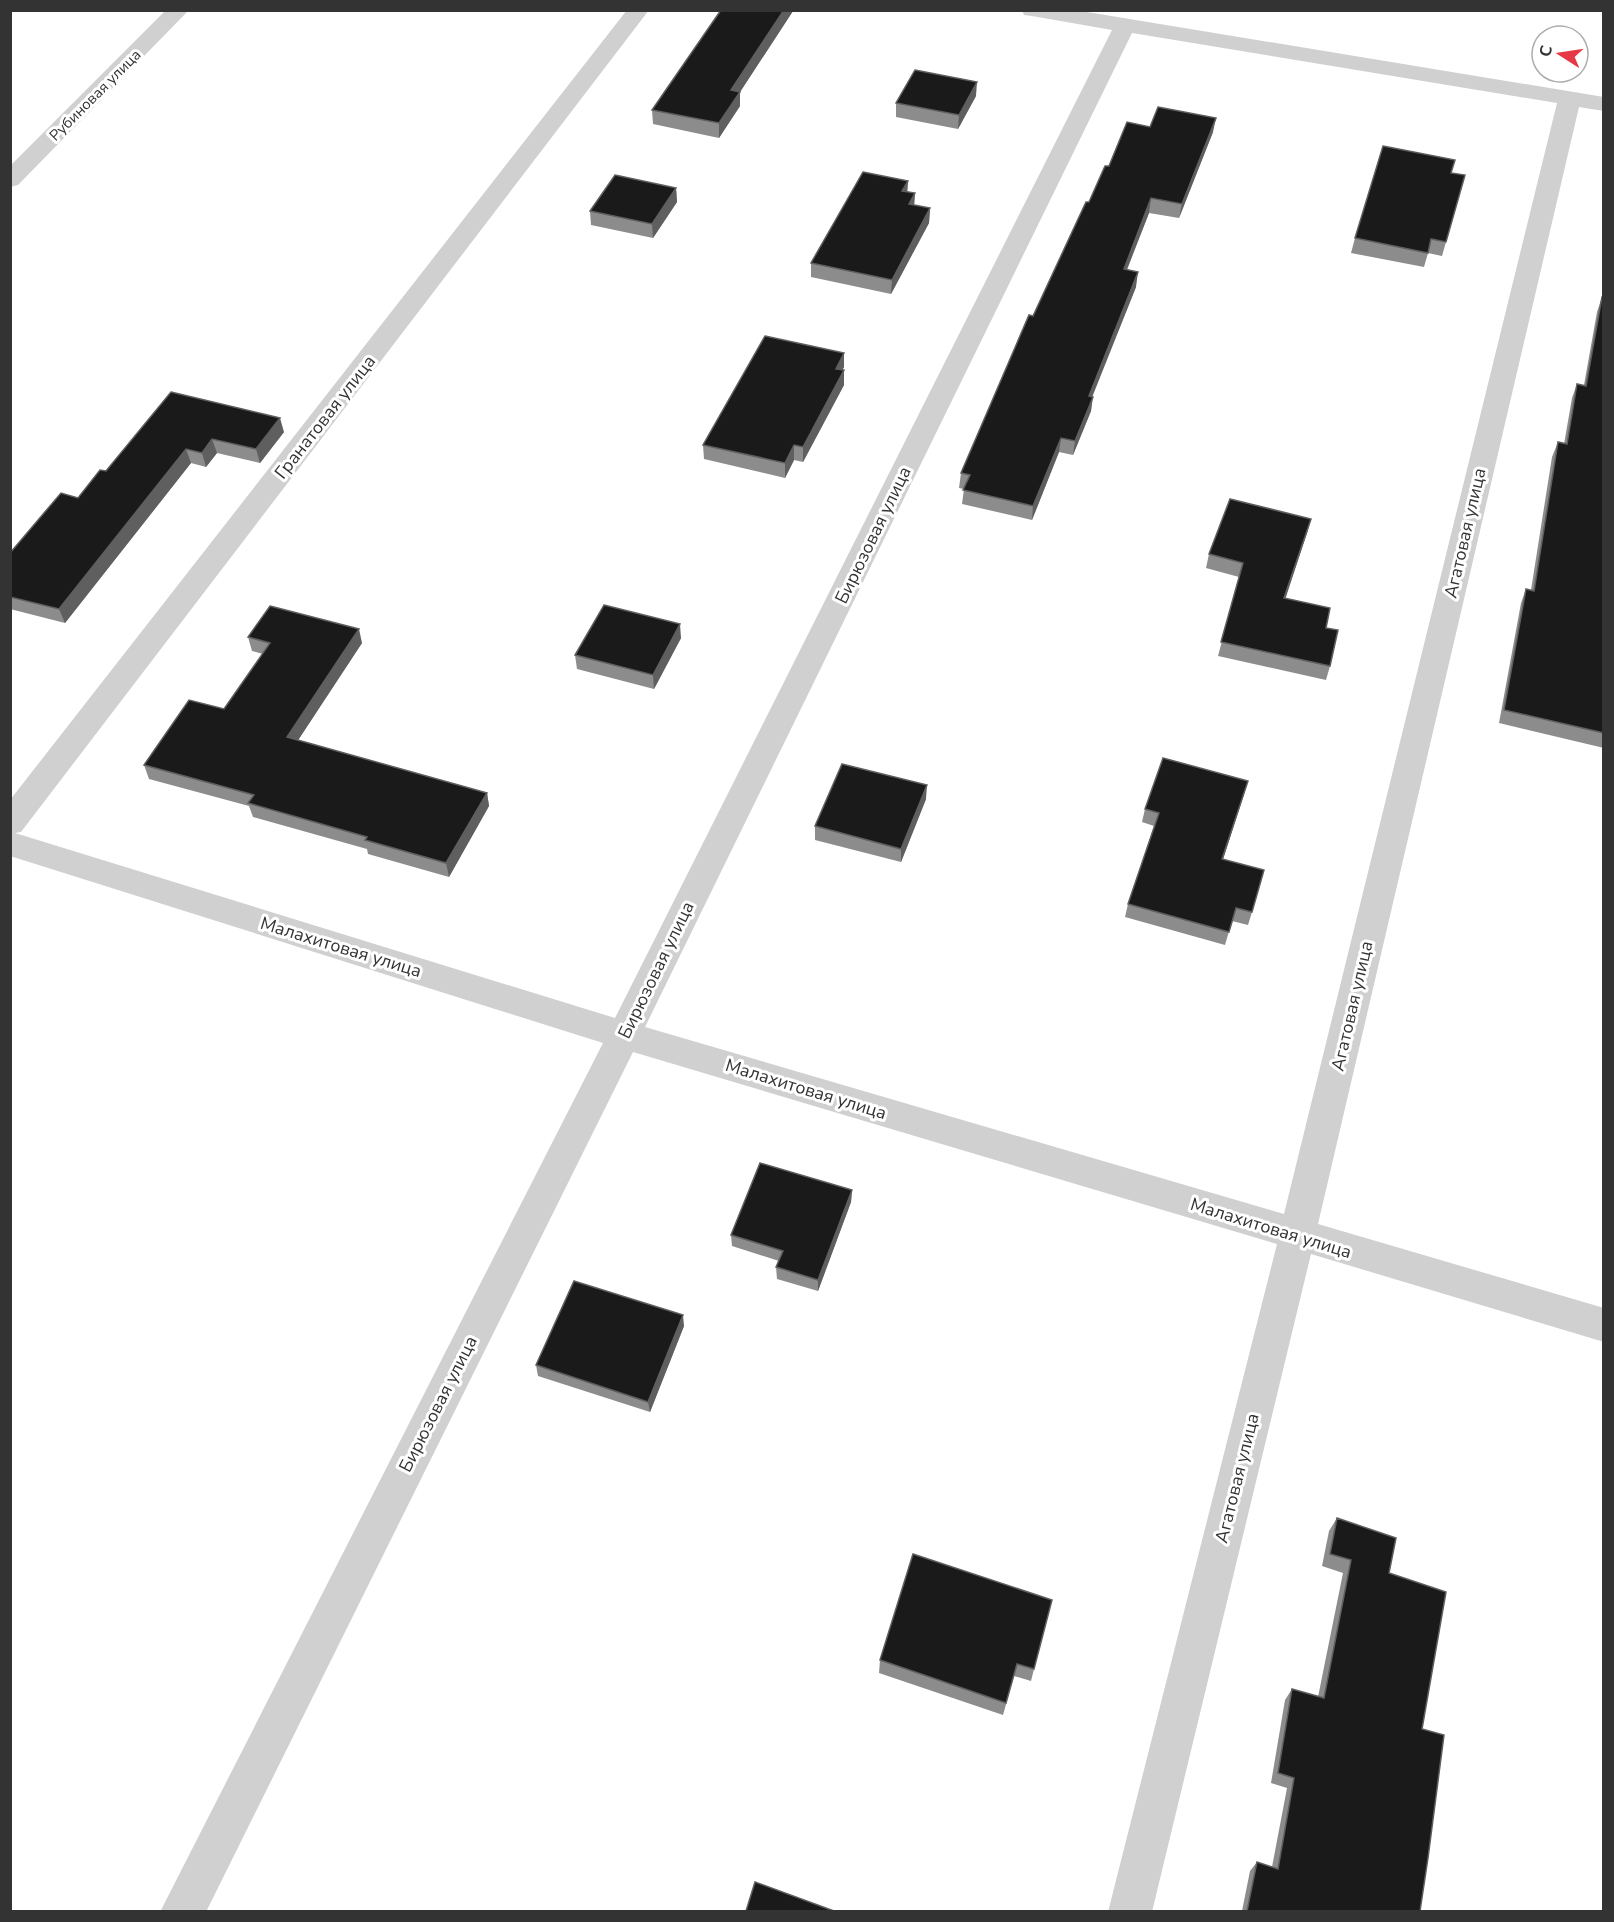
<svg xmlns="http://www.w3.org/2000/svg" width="1614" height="1922" viewBox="0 0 1614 1922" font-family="'Nunito Sans',sans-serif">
	<rect width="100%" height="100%" fill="#fff"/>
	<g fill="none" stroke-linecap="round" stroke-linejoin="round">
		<g fill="#d0d0d0" fill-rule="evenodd">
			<path d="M166,10H189L18,185L10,187V166Z"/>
			<path d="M627,10H649L21,832L15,833L615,1018L1112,30L1032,16L1024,15L1022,10H1075L1604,97V111L1579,107L1318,1224L1604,1308V1342L1311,1254L1152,1912H1108L1277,1244L633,1052L206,1912H160L603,1043L10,856V800ZM1132,33L1557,103L1284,1214L645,1027Z"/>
		</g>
	</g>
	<g fill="#8c8c8c">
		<path d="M721,10H793V11L740,92V106L719,138L653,124L652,110Z"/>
		<path d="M976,96L958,129L896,117V103Z"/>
		<path d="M1213,132L1179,218L1149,213L1127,270L1136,287L1092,396L1091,411L1073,455L1059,452L1032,520L962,504L964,489L959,488L961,473L1033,316L1089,202L1109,166Z"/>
		<path d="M1451,173L1465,175L1442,256L1428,253L1424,267L1351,253L1355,238Z"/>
		<path d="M908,181L907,192L915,193L914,205L930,208L929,223L891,294L811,277V263Z"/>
		<path d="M676,188L677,202L653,238L591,225L590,211Z"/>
		<path d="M1602,297H1604V748L1499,723L1521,603L1526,589L1531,590L1552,457L1558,442L1564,444L1572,398L1577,384L1584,385L1597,312Z"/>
		<path d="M844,353V367L842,370H844V385L803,462L794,460L785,478L704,459L703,445Z"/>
		<path d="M171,392L284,432L260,463L217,453L206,467L191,463L65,623L10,609V553L78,498L106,471Z"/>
		<path d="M1311,519L1307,533L1285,598L1326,628L1330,666L1326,680L1218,656L1239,577L1206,568L1209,554Z"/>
		<path d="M248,637L362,643L298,740L487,793L489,806L449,877L368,854L367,849L253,817L249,806L149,779L144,765L224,709L263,654L252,651Z"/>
		<path d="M681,638L654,689L577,669L575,655Z"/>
		<path d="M1244,794L1223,859L1252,912L1248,925L1232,921L1225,945L1125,917L1128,904L1154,826L1142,822L1145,809Z"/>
		<path d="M926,799L901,862L815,840V826Z"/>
		<path d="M852,1190L851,1202L818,1291L777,1279L776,1267L779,1261L732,1246L731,1235Z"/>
		<path d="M684,1326L650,1412L538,1376L536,1365Z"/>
		<path d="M1337,1518L1389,1573L1422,1729L1420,1911H1242L1250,1871L1257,1862L1272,1867L1287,1788L1271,1783L1285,1700L1292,1689L1318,1697L1343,1573L1322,1566L1329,1531Z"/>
		<path d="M913,1554L1034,1669L1031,1681L1014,1676L1003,1715L879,1673L880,1660Z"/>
	</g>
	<g fill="#5f5f5f">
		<path d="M784,10H793V11L740,92V106L719,138V123L731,90Z"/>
		<path d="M977,82L976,96L958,129L959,115Z"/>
		<path d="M1216,118L1213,132L1179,218L1182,204Z"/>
		<path d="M908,181L907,195L902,191Z"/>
		<path d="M676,188L677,202L653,238L652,224Z"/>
		<path d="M915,193L914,207L909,204Z"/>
		<path d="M1151,198L1149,213L1121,284L1124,269Z"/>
		<path d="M930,208L929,223L891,294L892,280Z"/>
		<path d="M1138,272L1136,287L1087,410L1089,396Z"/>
		<path d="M844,353V367L836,383V369Z"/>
		<path d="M844,370V385L803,462V447Z"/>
		<path d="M1093,397L1091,411L1073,455L1075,441Z"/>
		<path d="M280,418L284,432L260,463L256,449Z"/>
		<path d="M1061,438L1059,452L1032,520L1033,506Z"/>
		<path d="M212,439L217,453L206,467L202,453Z"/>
		<path d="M794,445V460L785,478V463Z"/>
		<path d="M186,449L191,463L65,623L59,609Z"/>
		<path d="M1311,519L1307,533L1281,612L1284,598Z"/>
		<path d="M680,624L681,638L654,689L653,675Z"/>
		<path d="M359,629L362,643L291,751L287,737Z"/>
		<path d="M1248,781L1244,794L1219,872L1222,859Z"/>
		<path d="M927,785L926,799L901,862V849Z"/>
		<path d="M487,793L489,806L449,877L446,863Z"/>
		<path d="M852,1190L851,1202L818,1291V1280Z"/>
		<path d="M683,1315L684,1326L650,1412L648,1402Z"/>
	</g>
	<g fill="#1a1a1a" stroke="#5f5f5f" stroke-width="1.5">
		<path d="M721,10H784L731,90L740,92L719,123L652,110Z"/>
		<path d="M915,70L977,82L959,115L896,103Z"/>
		<path d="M1158,107L1216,118L1182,204L1151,198L1124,269L1138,272L1089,396L1093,397L1075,441L1061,438L1033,506L963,490L970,475L961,473L1029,315L1033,316L1086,202H1089L1105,166H1109L1127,122L1150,127Z"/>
		<path d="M1383,146L1455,160L1451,173L1465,175L1446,242L1431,239L1428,253L1355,238Z"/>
		<path d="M863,172L908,181L902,191L915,193L909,204L930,208L892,280L811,263Z"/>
		<path d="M615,175L676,188L652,224L590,211Z"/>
		<path d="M1602,297H1604V733L1504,710L1526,589L1534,591L1558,442L1567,444L1577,384L1586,386Z"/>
		<path d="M765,336L844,353L836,369L844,370L803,447L794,445L785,463L703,445Z"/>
		<path d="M171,392L280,418L256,449L212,439L202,453L186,449L59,609L10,597V553L61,493L78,498L100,470L106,471Z"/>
		<path d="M1230,499L1311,519L1284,598L1330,608L1326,628L1338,630L1330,666L1221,642L1243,563L1209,554Z"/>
		<path d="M604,605L680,624L653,675L575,655Z"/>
		<path d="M270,606L359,629L287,737L487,793L446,863L365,840L367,837L248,803L254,795L144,765L189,700L224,709L270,643L248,637Z"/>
		<path d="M1163,758L1248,781L1222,859L1264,870L1252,912L1236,908L1229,932L1128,904L1159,813L1145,809Z"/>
		<path d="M842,764L927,785L901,849L815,826Z"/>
		<path d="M760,1163L852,1190L818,1280L776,1267L783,1251L731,1235Z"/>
		<path d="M574,1281L683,1315L648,1402L536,1365Z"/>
		<path d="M1337,1518L1396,1538L1389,1573L1446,1592L1422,1729L1444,1735L1428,1858L1420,1911H1247L1257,1862L1278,1869L1294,1778L1278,1773L1292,1689L1324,1698L1351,1560L1330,1554Z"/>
		<path d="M913,1554L1052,1600L1034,1669L1017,1664L1006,1703L880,1660Z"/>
		<path d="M755,1882L834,1911H746Z"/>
	</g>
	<g text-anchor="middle" stroke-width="6" stroke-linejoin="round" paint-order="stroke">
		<g font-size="15" fill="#333" stroke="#fff">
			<text transform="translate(95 95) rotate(-45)" y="5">Рубиновая улица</text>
		</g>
		<g font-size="18" fill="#333" stroke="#fff">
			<text transform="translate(325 417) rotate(-52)" y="6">Гранатовая улица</text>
			<text transform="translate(1465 533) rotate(-77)" y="6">Агатовая улица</text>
			<text transform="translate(873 535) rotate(-64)" y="6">Бирюзовая улица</text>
			<text transform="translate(341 947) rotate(17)" y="6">Малахитовая улица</text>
			<text transform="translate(656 970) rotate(-64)" y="6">Бирюзовая улица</text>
			<text transform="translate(1352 1006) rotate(-77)" y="6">Агатовая улица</text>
			<text transform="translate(806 1089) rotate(17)" y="6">Малахитовая улица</text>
			<text transform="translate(1271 1228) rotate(17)" y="6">Малахитовая улица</text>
			<text transform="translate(438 1404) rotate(-63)" y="6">Бирюзовая улица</text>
			<text transform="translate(1237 1478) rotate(-76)" y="6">Агатовая улица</text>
		</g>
	</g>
	<rect width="1614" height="1922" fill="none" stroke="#333333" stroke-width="24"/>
	<g transform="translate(1560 54) rotate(282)"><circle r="28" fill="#ffffff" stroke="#adadad" stroke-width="1.5"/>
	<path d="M0-4.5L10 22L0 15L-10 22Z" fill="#e63946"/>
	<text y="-9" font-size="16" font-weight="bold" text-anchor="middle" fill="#333333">С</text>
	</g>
</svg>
